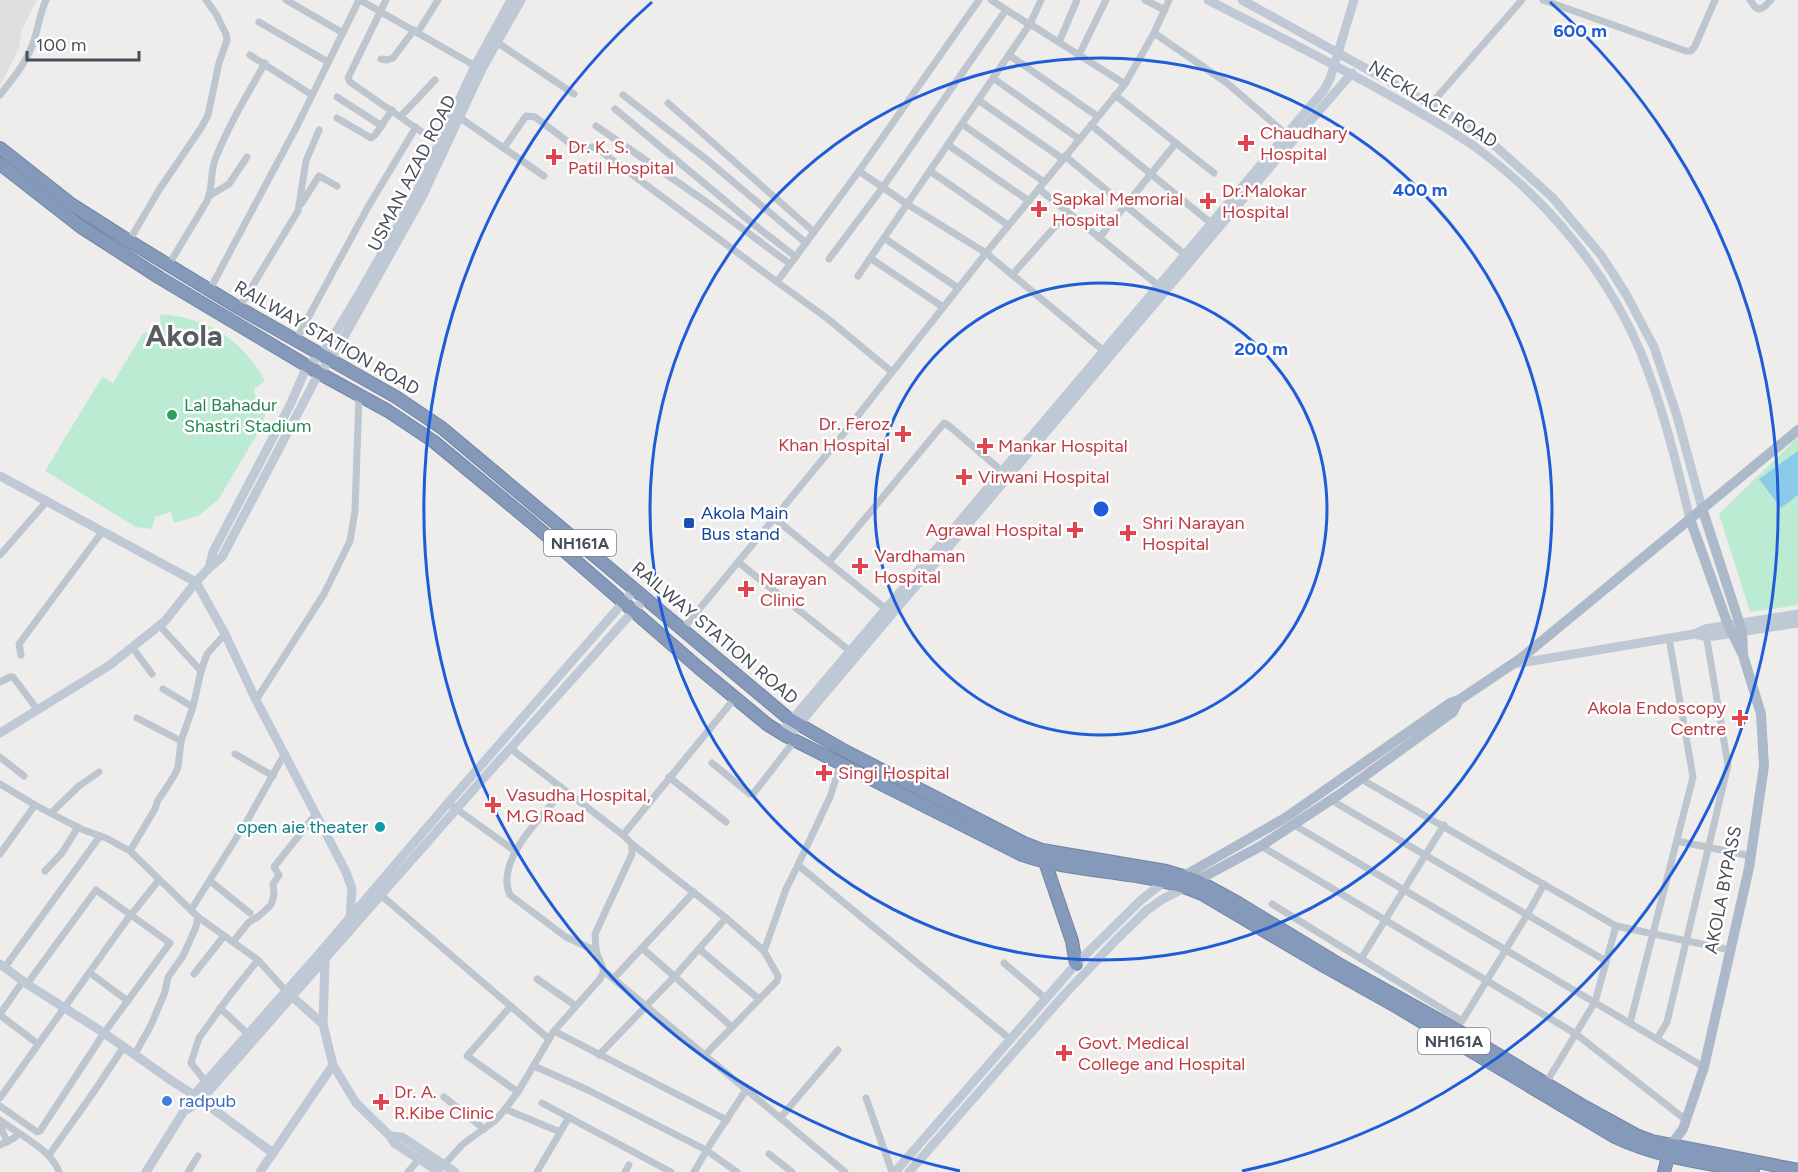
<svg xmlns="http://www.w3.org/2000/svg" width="1798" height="1172" viewBox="0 0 1798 1172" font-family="Figtree,sans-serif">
	<rect width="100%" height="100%" fill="#efecec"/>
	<path fill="#e0dede" d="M0,0H37L22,29L19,48L0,86Z"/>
	<g fill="#bbecd3">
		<path d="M160,314C208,318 242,339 265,381L254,389L256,400L269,401L261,428L218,500L198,516L174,523L171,512L155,517L152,529L136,527L45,471L102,377L113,383L143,333L161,330Z"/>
		<path d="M1798,437V605L1750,612L1719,514Z"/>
	</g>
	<path fill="#89cbe8" d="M1798,451V495L1781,508L1759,479Z"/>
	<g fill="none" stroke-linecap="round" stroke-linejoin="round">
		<g stroke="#7085a6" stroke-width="14">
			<g id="highway">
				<path d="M0,148L71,204L129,241L239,308L396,397L442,428L788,718L845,751L1024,843L1042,850L1166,871L1196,880L1238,903L1337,963L1457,1030L1585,1107L1636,1135L1652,1141L1798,1170"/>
				<path d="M0,164L81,227L160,278L319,373L388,411L433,441L531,522L699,668L768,725L786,736L1022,855C1080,875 1145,869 1202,894L1324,966L1397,1007L1615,1137C1659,1158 1706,1163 1753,1172"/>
				<path d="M1043,856L1072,941L1076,964"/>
				<path d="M1664,1172L1670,1149"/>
			</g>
		</g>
		<g stroke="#bdc5ce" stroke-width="7">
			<path d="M286,0L343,33"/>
			<path d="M360,0L477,67"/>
			<path d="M386,0L348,78L350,82L439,144"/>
			<path d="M979,0L859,171L907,204L986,253L1104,351"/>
			<path d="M991,0L1030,25"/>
			<path d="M1145,0L1165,10"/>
			<path d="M1543,0L1686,51H1691L1695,46L1715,0"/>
			<path d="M1750,0L1755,7L1759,9L1764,7L1771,0"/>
			<path d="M259,22L328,62"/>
			<path d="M1030,24L1125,84"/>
			<path d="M418,32L438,0"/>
			<path d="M1154,33L1227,83L1287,135"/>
			<path d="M495,41L574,94"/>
			<path d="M1059,42L1077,0"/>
			<path d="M250,55L312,95"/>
			<path d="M1009,55L1097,116"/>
			<path d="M1079,55L1106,0"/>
			<path d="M381,59L387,60L393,58L414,30"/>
			<path d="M993,78L1079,139"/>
			<path d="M0,95C12,79 25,65 32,46C38,31 39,15 46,0"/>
			<path d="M623,95L706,159L806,243"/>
			<path d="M1115,95L1214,173"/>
			<path d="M337,97L382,126"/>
			<path d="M978,100L1063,159"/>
			<path d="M668,103L814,232"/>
			<path d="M1431,104L1522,0"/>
			<path d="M615,109L752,223L796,257"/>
			<path d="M401,116L435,80"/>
			<path d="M459,117L544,176"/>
			<path d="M337,118L371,138L375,135L392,110"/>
			<path d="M962,124L1044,182"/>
			<path d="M1091,125L1212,224"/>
			<path d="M596,126L705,201L790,264"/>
			<path d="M948,145L1029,201"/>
			<path d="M504,148L526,116L535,117L579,150L586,152L591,147H595L777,282"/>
			<path d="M1065,156L1188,257"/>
			<path d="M859,171L777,282L828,319L892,372"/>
			<path d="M930,171L1008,225"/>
			<path d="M1039,189L1159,286"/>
			<path d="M209,196L229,184L247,157"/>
			<path d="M301,204L319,176L337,186"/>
			<path d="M884,238L958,288"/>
			<path d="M1099,238L1176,143"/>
			<path d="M129,241L159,190L201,128L208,115L219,63L227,40L226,34L216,14L206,0"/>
			<path d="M870,258L943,307"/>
			<path d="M829,259L883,187L1006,10"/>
			<path d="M168,266L207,201C213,188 210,174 215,160C228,126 247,95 265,63"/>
			<path d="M1012,275L1068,212"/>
			<path d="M858,276L1030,24L1041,0"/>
			<path d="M209,291L297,126L359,0"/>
			<path d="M239,308L298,211L306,161L319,130"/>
			<path d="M296,340L368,207L416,127"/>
			<path d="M774,518L886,609"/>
			<path d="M0,555L47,501"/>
			<path d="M738,562L850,651"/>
			<path d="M829,562L944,423L948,425L1003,472"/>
			<path d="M159,625L201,671"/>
			<path d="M682,630L841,437L986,253L1125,84L1154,33L1169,0"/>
			<path d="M132,647L152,674"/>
			<path d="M21,655L19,644L102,532"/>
			<path d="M0,682L10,677H13L37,709"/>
			<path d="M163,689L193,707"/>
			<path d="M256,700L324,594L350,541L355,511L359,395"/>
			<path d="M137,718L181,741"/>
			<path d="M235,754L273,776"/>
			<path d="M0,757L24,776"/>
			<path d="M712,763L750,794H753L795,740"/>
			<path d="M669,777L726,822"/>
			<path d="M1361,779L1616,926L1730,950"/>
			<path d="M0,784L35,805"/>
			<path d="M564,790C543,815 494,861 510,895L566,937L596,951"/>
			<path d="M1331,800L1606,961"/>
			<path d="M448,803L515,851"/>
			<path d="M51,813L79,786L99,772"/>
			<path d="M1294,825L1704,1067"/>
			<path d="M623,835L735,698"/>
			<path d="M1677,841L1751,856"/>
			<path d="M632,844L726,918L764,951L778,976L777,981L705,1055"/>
			<path d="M1261,846L1576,1034L1686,1120"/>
			<path d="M130,851L155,809L158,800L165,790L175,774L178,767L181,741L193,707L201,671L207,654L225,634"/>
			<path d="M0,854L35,805L81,829L106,838L130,851L198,917L258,960L286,991"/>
			<path d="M798,865L1010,1039"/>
			<path d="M45,871L62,853L78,827"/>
			<path d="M210,881L250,913"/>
			<path d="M382,896L549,1039"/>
			<path d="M1272,904L1462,1021L1527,915L1544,884"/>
			<path d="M191,910L247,821L285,753"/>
			<path d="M233,942L248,923L259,916L271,905L274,895L273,884L279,875L274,867L316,814"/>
			<path d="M642,948L732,1027"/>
			<path d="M699,949L759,999"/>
			<path d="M764,951L786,889L798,865L830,797L841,763"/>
			<path d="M1361,959L1444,825"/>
			<path d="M1004,963L1045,998"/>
			<path d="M5,967L100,836"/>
			<path d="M604,971L845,1172"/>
			<path d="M90,973L128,1001"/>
			<path d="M194,974L224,936"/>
			<path d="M614,978L694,892"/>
			<path d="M537,979L576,1006"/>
			<path d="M510,1007L467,1056L518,1092"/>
			<path d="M220,1008L248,1034"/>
			<path d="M0,1014L23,981"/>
			<path d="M0,1015L38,1044"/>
			<path d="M1630,1023L1693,777L1669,638"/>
			<path d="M554,1031L727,1120"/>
			<path d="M1657,1039L1667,1022L1728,765L1706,634"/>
			<path d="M135,1054L151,1025L165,992L168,977L183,956L196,927L198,917"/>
			<path d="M599,1055L675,976L726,918"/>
			<path d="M534,1066L588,1090L706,1150L737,1172"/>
			<path d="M205,1081L191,1063L199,1038L230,995L258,960"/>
			<path d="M1546,1083L1595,1002L1616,926"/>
			<path d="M444,1097L484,1129"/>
			<path d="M0,1098L126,921L159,880"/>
			<path d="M866,1098L892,1172"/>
			<path d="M542,1103L671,1172"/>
			<path d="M0,1106L37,1132L40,1131L104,1033L170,943L96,890L27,984"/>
			<path d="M505,1109L560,1132"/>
			<path d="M780,1118L838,1050"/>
			<path d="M0,1120C18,1134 52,1150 59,1172"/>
			<path d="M0,1125L7,1142"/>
			<path d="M0,1145L14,1138L18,1134"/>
			<path d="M769,1154L792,1172"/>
			<path d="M49,1155L93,1093L123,1048"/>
			<path d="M441,1168L463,1144L496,1120L505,1109L518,1092L554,1031L600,979L604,971L596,951L595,934L632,854V844L623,835L510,748"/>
			<path d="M188,1172L198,1156"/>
			<path d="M408,1172L419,1159"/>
			<path d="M537,1172L569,1117"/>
			<path d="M625,1172L629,1165"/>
			<path d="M694,1172L711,1143L746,1090"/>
		</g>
		<g stroke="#bfc8d5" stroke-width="9">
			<path d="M1208,0C1274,34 1341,67 1405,104C1431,119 1458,134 1482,152C1550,203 1608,274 1641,353C1663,407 1676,462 1690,519"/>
			<path d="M1242,0L1450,115L1494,145L1552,197L1601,255L1626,294L1654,347L1677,416L1702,508"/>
			<path d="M0,476L196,582L165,621L110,665L0,733"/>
			<path d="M209,568L213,552L291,403L307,366L322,355L360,292L415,196L475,66L511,0"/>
			<path d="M1694,634L1708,637L1798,623"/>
			<path d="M1514,664L1694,634L1705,629L1798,614"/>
			<path d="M781,733L1324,90L1330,79L1354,0"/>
			<path d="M788,737L1276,160L1352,73"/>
			<path d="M349,932L352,889L346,872L256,700L225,634L196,582L209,568L222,557L319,373L331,360L422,197L482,69L521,0"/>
			<path d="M0,964L27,984L104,1033L172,1081L194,1095L273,1153"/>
			<path d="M288,993L323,1024"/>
			<path d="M333,1065L356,1103L390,1136L394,1143L439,1172"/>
			<path d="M188,1109L201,1100L481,781L645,598"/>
			<path d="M390,1136L402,1137L455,1172"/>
			<path d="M146,1172L194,1095L318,955L448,803L635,589"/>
			<path d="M260,1172L333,1065L323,1024L325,961"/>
			<path d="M895,1172L1076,964L1141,900L1165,881"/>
			<path d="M909,1172L1064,995L1116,940L1147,910L1163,899L1186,887"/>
		</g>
		<g stroke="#acb9cb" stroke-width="10">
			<path d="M1702,508L1742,631L1743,652"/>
			<path d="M1177,878L1184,876L1285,818L1450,703L1459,700L1520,659L1798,430"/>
			<path d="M1192,883L1261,846L1340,794L1453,712L1459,700"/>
			<path d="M1671,1145L1683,1129L1704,1067L1749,868L1764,766L1761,714L1743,655L1728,625L1690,519"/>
		</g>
		<use href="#highway" stroke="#859aba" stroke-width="12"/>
	</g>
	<g fill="none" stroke="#1e5dd7" stroke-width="3">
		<circle cx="1101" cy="509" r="226"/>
		<circle cx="1101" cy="509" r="451"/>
		<path d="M960 1171A677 677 0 0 1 652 2M1550 2A677 677 0 0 1 1242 1171"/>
	</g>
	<g fill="#e0444e" stroke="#fff" stroke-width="2">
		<path d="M1243 134h6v6h6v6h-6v6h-6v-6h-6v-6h6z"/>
		<path d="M551 148h6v6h6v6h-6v6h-6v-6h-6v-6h6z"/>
		<path d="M1205 192h6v6h6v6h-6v6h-6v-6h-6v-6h6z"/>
		<path d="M1036 200h6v6h6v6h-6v6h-6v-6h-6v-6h6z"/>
		<path d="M900 425h6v6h6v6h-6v6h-6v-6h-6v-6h6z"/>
		<path d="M982 437h6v6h6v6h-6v6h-6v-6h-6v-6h6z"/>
		<path d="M961 468h6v6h6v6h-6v6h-6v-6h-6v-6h6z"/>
		<path d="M1072 521h6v6h6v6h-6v6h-6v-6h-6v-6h6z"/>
		<path d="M1125 524h6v6h6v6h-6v6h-6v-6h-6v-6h6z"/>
		<path d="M857 557h6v6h6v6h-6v6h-6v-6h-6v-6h6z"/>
		<path d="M743 580h6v6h6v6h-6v6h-6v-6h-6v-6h6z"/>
		<path d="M1737 709h6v6h6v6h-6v6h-6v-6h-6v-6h6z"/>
		<path d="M821 764h6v6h6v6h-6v6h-6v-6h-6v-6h6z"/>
		<path d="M490 796h6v6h6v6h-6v6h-6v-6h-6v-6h6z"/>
		<path d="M1061 1044h6v6h6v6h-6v6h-6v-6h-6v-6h6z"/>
		<path d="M378 1093h6v6h6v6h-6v6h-6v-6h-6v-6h6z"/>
	</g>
	<circle fill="#2e9e5b" stroke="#fff" stroke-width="2" cx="172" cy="415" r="6"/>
	<rect fill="#1a4fb4" stroke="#fff" stroke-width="2" x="683" y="517" width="12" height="12" rx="3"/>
	<circle fill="#0f9aa8" stroke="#fff" stroke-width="2" cx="380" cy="827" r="6"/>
	<circle fill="#3f7fe0" stroke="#fff" stroke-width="2" cx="167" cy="1101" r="6"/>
	<g text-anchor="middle" stroke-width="5" stroke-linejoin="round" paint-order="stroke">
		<g fill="#fff" stroke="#7d838b" stroke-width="1.5">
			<rect x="544" y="530" width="72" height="26" rx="4.5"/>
			<rect x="1418" y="1028" width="72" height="26" rx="4.5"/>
		</g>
		<g font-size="16" font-weight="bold" fill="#454e59">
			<text x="580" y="549">NH161A</text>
			<text x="1454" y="1047">NH161A</text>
		</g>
		<g font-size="18" fill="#454e59" stroke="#fff">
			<text transform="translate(1433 104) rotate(32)" y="6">NECKLACE ROAD</text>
			<text transform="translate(412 173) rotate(-63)" y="6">USMAN AZAD ROAD</text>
			<text transform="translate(327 338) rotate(30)" y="6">RAILWAY STATION ROAD</text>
			<text transform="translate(715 633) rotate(40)" y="6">RAILWAY STATION ROAD</text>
			<text transform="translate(1723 890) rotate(-79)" y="6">AKOLA BYPASS</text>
		</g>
		<g font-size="18" fill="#be3a42" stroke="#fff" text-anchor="start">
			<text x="1260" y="139">Chaudhary<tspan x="1260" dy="21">Hospital</tspan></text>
			<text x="568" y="153">Dr. K. S.<tspan x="568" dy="21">Patil Hospital</tspan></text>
			<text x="1222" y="197">Dr.Malokar<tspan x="1222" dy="21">Hospital</tspan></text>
			<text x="1052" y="205">Sapkal Memorial<tspan x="1052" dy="21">Hospital</tspan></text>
			<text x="890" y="430" text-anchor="end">Dr. Feroz<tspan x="890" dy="21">Khan Hospital</tspan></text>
			<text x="998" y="452">Mankar Hospital</text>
			<text x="978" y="483">Virwani Hospital</text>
			<text x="1142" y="529">Shri Narayan<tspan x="1142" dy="21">Hospital</tspan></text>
			<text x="1062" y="536" text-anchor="end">Agrawal Hospital</text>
			<text x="874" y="562">Vardhaman<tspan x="874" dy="21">Hospital</tspan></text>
			<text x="760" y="585">Narayan<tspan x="760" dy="21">Clinic</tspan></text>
			<text x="1726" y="714" text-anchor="end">Akola Endoscopy<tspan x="1726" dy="21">Centre</tspan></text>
			<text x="838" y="779">Singi Hospital</text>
			<text x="506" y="801">Vasudha Hospital,<tspan x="506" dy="21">M.G Road</tspan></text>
			<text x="1078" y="1049">Govt. Medical<tspan x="1078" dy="21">College and Hospital</tspan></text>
			<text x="394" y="1098">Dr. A.<tspan x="394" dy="21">R.Kibe Clinic</tspan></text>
		</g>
		<g font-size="18" fill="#27864d" stroke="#fff" text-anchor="start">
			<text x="184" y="411">Lal Bahadur<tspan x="184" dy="21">Shastri Stadium</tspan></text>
		</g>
		<g font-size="18" fill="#164399" stroke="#fff" text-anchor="start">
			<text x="701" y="519">Akola Main<tspan x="701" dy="21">Bus stand</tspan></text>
		</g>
		<g font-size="18" fill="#0d838f" stroke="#fff" text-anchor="end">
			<text x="368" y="833">open aie theater</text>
		</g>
		<g font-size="18" fill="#366cbe" stroke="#fff" text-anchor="start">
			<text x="179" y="1107">radpub</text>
		</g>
		<g font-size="30" font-weight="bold" fill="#595c61" stroke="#fff">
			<text x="184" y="346">Akola</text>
		</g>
	</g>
	<circle cx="1101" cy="509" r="9" fill="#1e5dd7" stroke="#fff" stroke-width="3"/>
	<g font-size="18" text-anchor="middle" font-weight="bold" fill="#1e5dd7" stroke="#fff" stroke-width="5" stroke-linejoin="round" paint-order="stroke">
		<text x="1580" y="37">600 m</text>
		<text x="1420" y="196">400 m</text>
		<text x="1261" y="355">200 m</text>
	</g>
	<path d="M27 51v9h112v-9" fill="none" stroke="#454e59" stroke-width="3"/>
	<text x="36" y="51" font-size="18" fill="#454e59" stroke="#ffffff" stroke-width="4.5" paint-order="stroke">100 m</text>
</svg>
